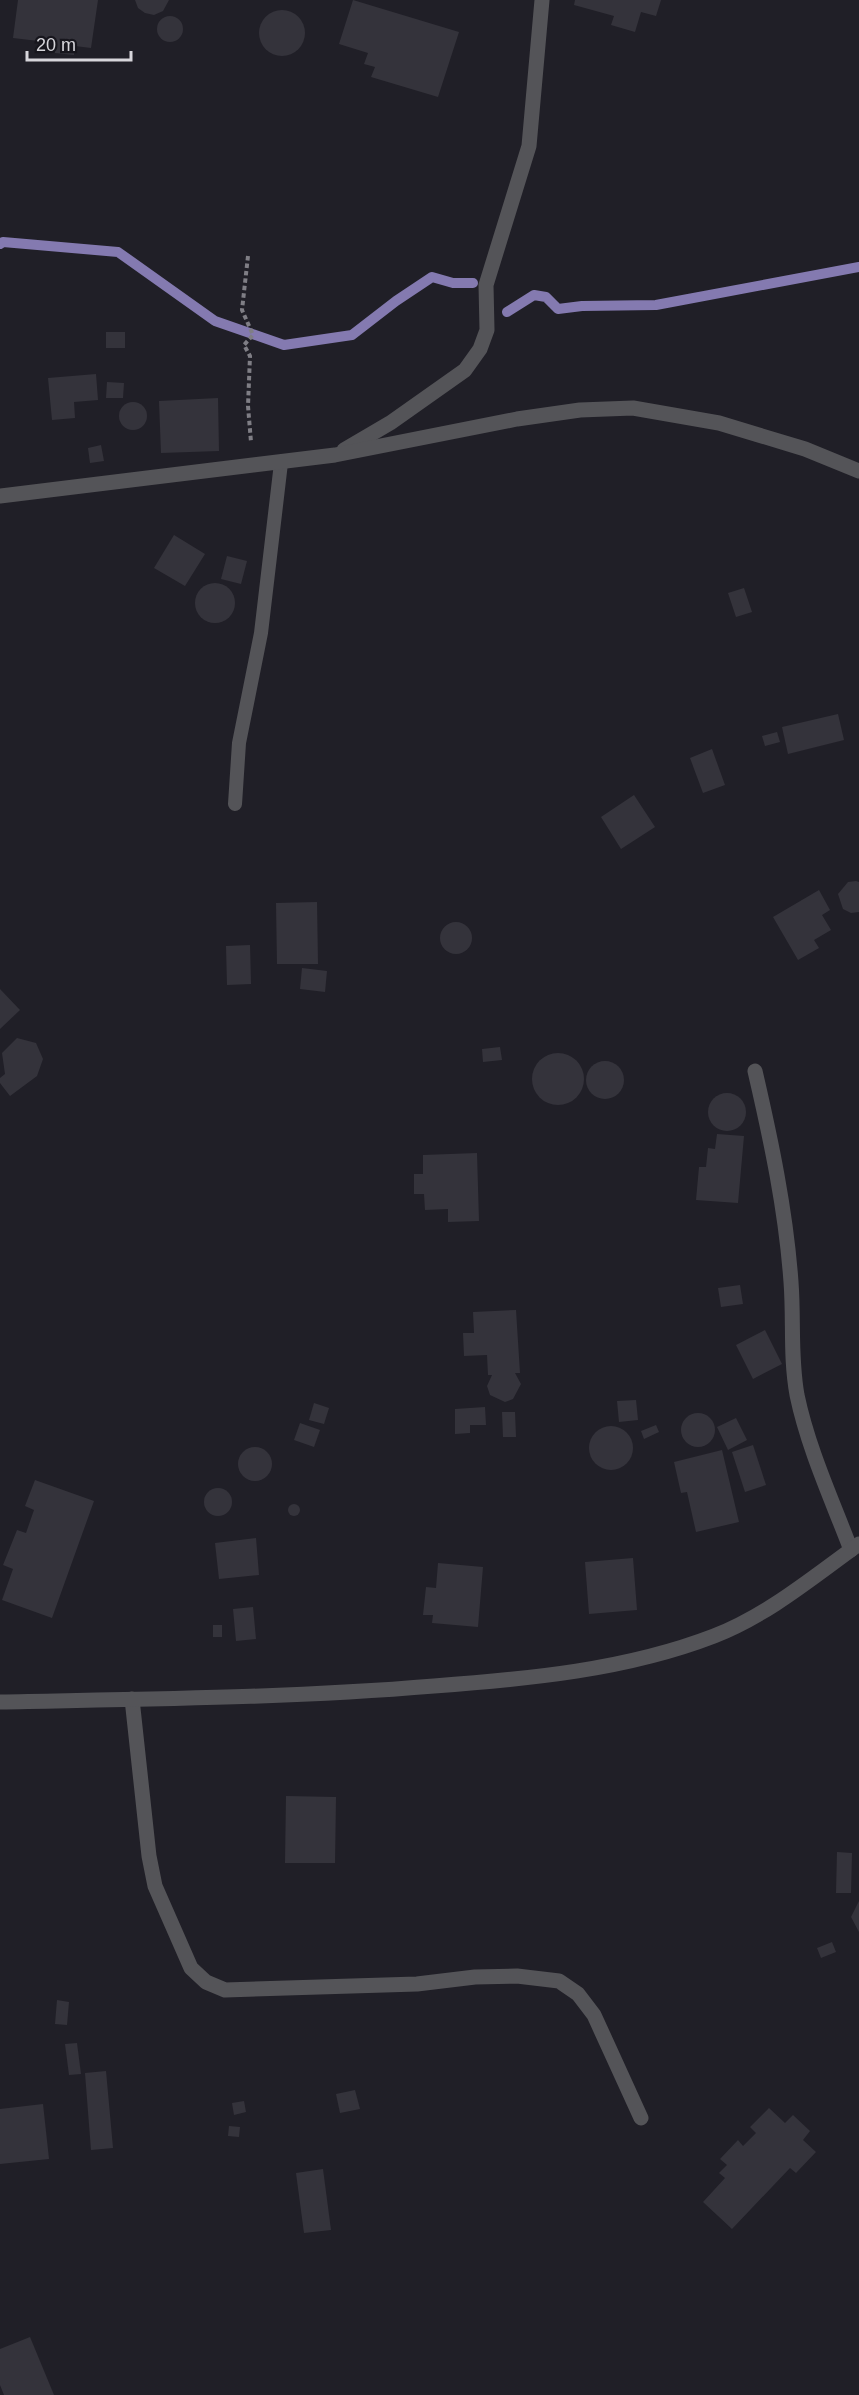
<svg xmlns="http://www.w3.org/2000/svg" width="859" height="2395" viewBox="0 0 859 2395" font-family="Arial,sans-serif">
	<rect width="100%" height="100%" fill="#201f27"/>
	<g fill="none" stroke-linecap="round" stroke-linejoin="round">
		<g stroke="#847ab0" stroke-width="10">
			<path d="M0,244L3,242L118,252L215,321L284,345L352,335L396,301L432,277L453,283H473"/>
			<path d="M507,312L534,295L546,297L558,309L582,306L656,305L859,267"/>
		</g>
	</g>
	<g fill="#34333b">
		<path d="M18,0H98L91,48L75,46L74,55L55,53V43L13,38Z"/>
		<path d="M135,0H169L163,11L154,15L145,13L138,8Z"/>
		<path d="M353,0L459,32L438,97L371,77L375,67L364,64L368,53L339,44Z"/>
		<path d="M575,0H661L656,16L641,12L635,32L611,25L614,16L574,5Z"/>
		<circle cx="282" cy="33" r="23"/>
		<circle cx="170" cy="29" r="13"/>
		<rect x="106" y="332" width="19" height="16"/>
		<path d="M96,374L98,400L74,402L75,418L52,420L48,378Z"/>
		<path d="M107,382L124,383L123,398H106Z"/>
		<path d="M218,398L219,451L161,453L159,401Z"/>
		<circle cx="133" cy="416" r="14"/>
		<path d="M101,445L104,461L90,463L88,448Z"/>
		<path d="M174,535L205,554L185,586L154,568Z"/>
		<path d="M227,556L247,561L241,584L221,579Z"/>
		<circle cx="215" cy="603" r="20"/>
		<path d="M744,588L752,612L736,617L728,593Z"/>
		<path d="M838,714L844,740L788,754L782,727Z"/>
		<path d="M777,732L780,742L765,746L762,736Z"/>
		<path d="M712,749L725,785L703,793L690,758Z"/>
		<path d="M634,795L655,827L621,849L601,817Z"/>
		<path d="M856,881L859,882V912L851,913L843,909L838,894L848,882Z"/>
		<path d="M819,890L830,910L822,915L831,930L814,940L819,948L798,960L773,917Z"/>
		<path d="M317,902L318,964H277L276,903Z"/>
		<circle cx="456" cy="938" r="16"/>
		<path d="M250,945L251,984L227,985L226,946Z"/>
		<path d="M302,968L327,971L325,992L300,989Z"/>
		<path d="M0,989L20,1010L0,1029Z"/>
		<path d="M17,1038L36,1043L43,1059L37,1076L10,1096L0,1083V1078L5,1074L2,1053Z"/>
		<path d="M500,1047L502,1060L483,1062L482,1049Z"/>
		<circle cx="558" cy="1079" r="26"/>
		<circle cx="605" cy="1080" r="19"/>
		<circle cx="727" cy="1112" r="19"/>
		<path d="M717,1134L744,1136L738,1203L696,1200L699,1167H706L708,1148L715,1149Z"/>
		<path d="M477,1153L479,1221L448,1222V1209L425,1210L424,1194H414V1174H423V1155Z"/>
		<path d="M740,1285L743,1304L721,1307L718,1288Z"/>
		<path d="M516,1310L520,1373H515L521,1384L513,1399L505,1402L490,1395L487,1386L492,1375H488L487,1355L464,1356L463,1333H474L473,1312Z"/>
		<path d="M765,1330L782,1364L753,1379L736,1345Z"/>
		<path d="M636,1400L638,1420L619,1422L617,1401Z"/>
		<path d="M314,1403L329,1408L324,1424L309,1420Z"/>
		<path d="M485,1407L486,1425H470V1433L455,1434V1409Z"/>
		<path d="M502,1412H515L516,1437H503Z"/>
		<circle cx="698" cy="1430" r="17"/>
		<path d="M736,1418L747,1440L728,1450L717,1427Z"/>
		<path d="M300,1423L320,1430L314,1447L294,1440Z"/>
		<path d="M656,1425L659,1432L644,1439L641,1431Z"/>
		<circle cx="611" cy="1448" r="22"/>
		<path d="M753,1445L766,1485L745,1492L732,1452Z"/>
		<circle cx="255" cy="1464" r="17"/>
		<path d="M722,1450L739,1522L696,1532L687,1492L681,1493L674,1462Z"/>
		<path d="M35,1480L94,1501L52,1618L2,1600L13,1569L3,1565L17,1530L26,1533L34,1510L25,1506Z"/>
		<circle cx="218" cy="1502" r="14"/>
		<circle cx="294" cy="1510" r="6"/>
		<path d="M256,1538L259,1575L219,1579L215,1543Z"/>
		<path d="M633,1558L637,1610L589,1614L585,1562Z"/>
		<path d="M438,1563L483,1567L478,1627L432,1623L433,1615H423L426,1587L436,1588Z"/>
		<path d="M253,1607L256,1639L236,1641L233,1609Z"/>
		<rect x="213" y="1625" width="9" height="12"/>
		<path d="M286,1796L336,1797L335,1863H285Z"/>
		<path d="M837,1852L852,1853L851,1893H836Z"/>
		<path d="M859,1901V1932L851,1917Z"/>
		<path d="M832,1942L836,1952L821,1958L817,1948Z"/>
		<path d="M57,2000L69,2002L67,2025L55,2024Z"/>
		<path d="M77,2043L81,2074L69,2075L65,2044Z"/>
		<path d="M106,2071L113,2148L91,2150L85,2073Z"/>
		<path d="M355,2090L360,2109L340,2113L336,2094Z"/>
		<path d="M244,2101L246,2112L234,2115L232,2103Z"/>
		<path d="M43,2104L49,2159L0,2164V2109Z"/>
		<path d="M769,2108L785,2123L793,2115L810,2131L803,2140L816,2152L796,2173L790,2168L732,2229L703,2202L725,2178L719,2173L727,2165L720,2159L738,2140L743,2146L756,2133L750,2127Z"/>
		<path d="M229,2126L240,2127L239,2137L228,2136Z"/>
		<path d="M323,2169L331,2230L304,2233L296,2173Z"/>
		<path d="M30,2337L54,2395H4L0,2385V2349Z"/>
	</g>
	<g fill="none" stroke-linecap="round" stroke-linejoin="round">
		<path stroke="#7f7e85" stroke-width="4" stroke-dasharray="4.5 3" stroke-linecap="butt" d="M248,256L242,310L253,335L244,345L250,356L248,406L251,442"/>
		<path stroke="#545458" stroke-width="14" d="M235,804L239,743L261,633L281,463"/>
		<g stroke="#545458" stroke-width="15">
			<path d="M344,450L390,423L465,370L480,349L487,330L486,285L529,146L542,0"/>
			<path d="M0,496L335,455L517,419L580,410L633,408L719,423L805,449L859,471"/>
			<path d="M755,1071C771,1140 786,1211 791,1282C794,1321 790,1356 797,1395C808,1448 832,1500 851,1550"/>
			<path d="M132,1699L149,1856L155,1886L191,1968L206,1982L225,1990L417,1984L475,1977L517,1976L559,1981L578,1994L594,2015L641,2118"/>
			<path d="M0,1702C145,1699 290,1698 434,1686C528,1679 626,1670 714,1636C768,1615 813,1577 859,1544"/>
		</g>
	</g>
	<path d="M27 51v9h104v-9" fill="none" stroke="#d7d6db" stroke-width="3"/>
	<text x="36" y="51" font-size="18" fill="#d7d6db" stroke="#17161d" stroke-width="4.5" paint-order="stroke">20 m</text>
</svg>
